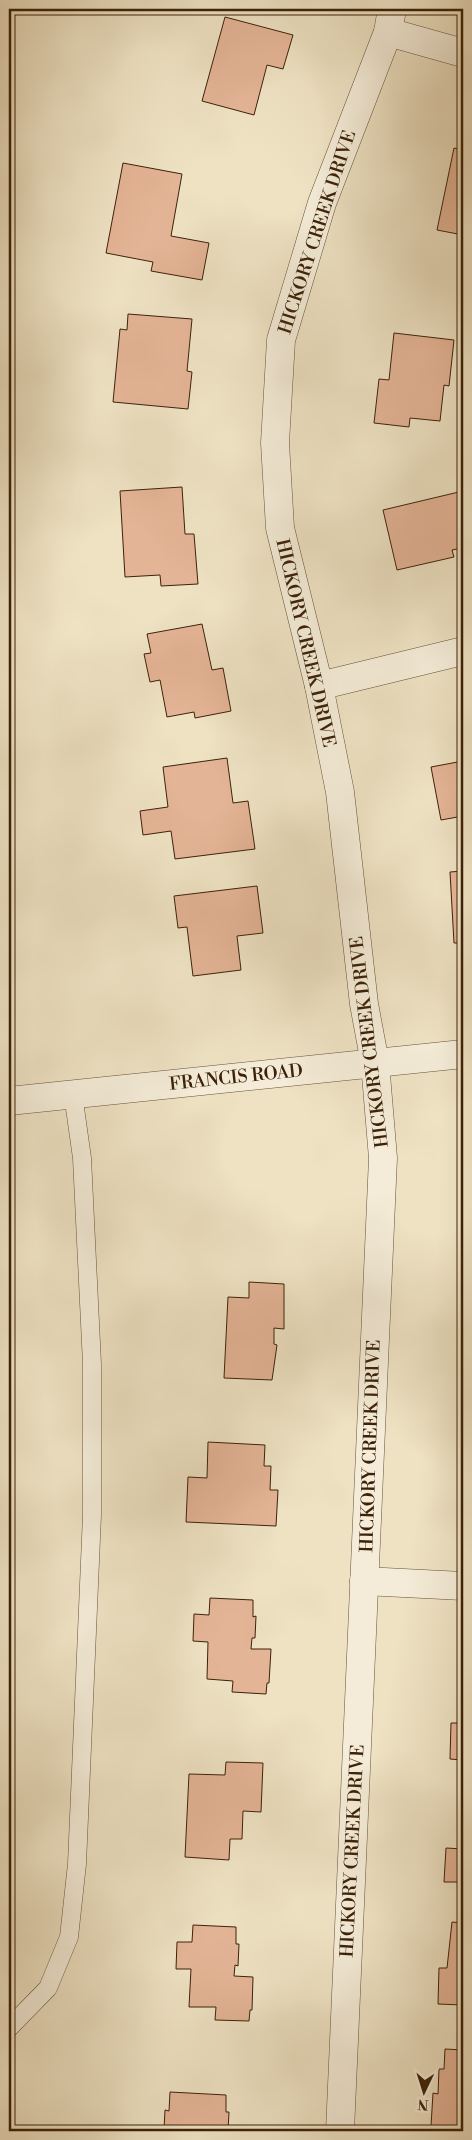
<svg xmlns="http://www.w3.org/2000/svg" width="472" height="2140" viewBox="0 0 472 2140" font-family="'Libre Bodoni',serif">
	<rect width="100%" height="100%" fill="#eee2c3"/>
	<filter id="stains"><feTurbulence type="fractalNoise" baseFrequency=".004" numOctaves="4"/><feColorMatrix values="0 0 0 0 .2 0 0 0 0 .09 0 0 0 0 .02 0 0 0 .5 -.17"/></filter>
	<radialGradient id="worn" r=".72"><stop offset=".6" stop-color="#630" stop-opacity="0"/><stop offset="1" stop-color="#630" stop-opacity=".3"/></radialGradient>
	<g fill="#e4b496" stroke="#3c2209">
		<path d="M225,17L293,35L283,69L267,65L254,115L202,101Z"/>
		<path d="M454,148L463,150V235L437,230Z"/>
		<path d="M123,163L182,174L171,236L209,243L202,280L151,271L153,262L106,253Z"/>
		<path d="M128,314L192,319L187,371L192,372L188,409L113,402L120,329L127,330Z"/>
		<path d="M394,333L454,340L449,386L444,385L440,421L410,418L409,427L374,423L379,379L389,380Z"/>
		<path d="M182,487L185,534H194L198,584L161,586L160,575L125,577L120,491Z"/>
		<path d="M463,491V548L452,550L454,557L397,570L383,510Z"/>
		<path d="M202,624L212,670L223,668L231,711L195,718L194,712L167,717L160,680L150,682L144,654L151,653L147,634Z"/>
		<path d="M227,758L233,803L248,801L255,849L175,859L171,831L143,835L140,811L168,807L163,767Z"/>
		<path d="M463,761V816L441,820L431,767Z"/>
		<path d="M463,871V943H454L450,872Z"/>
		<path d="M257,886L263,933L237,936L241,970L193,976L187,927L178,928L174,896Z"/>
		<path d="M249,1282L284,1284V1329L274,1328V1344L277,1345L272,1380L224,1378L228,1297L249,1298Z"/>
		<path d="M208,1442L265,1445L264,1466H271L270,1490H278L276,1526L186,1522L188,1477L207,1478Z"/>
		<path d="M210,1598L253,1600V1617L256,1616L255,1638H252L251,1649H271L269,1683H267L266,1694L232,1692L233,1681L207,1679L208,1642L193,1641L194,1614L209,1615Z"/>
		<path d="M463,1691V1760L450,1759L451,1723H459L460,1695L463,1696Z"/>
		<path d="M226,1762L263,1763L261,1812L243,1811L242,1839H230L229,1860L185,1857L189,1774L225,1775Z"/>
		<path d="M446,1848L463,1849V1882H444Z"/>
		<path d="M452,1922L463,1923V2005L438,2004L439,1968H447Z"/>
		<path d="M193,1925L236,1927V1944H239L238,1966L235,1965L234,1976L253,1977L252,2010H250L249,2021L215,2020L216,2007H189L191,1969H176L177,1942H192Z"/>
		<path d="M445,2049L463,2050V2128L431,2126L433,2093L438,2094L439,2069H444Z"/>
		<path d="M170,2092L226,2095V2112H229L228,2131H162L164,2129L165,2110L169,2111Z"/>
	</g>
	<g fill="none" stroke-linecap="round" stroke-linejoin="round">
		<g stroke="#685238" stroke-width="19">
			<path id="service" d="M9,2028L48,1988L69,1937L77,1864L92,1515V1364L82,1158L73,1094"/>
		</g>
		<g stroke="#685238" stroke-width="29">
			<g id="minor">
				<path d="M388,32L463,53"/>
				<path d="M319,686L463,651"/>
				<path d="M364,1581L463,1586"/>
				<path d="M340,2131L383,1158L375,1063L364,1004L340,792L319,686L280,528L275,443L281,340L322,203L388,32L392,9"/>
			</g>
		</g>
		<g stroke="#685238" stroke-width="29">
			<path id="tertiary" d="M9,1101L463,1054"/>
		</g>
		<use href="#service" stroke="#f4ecd8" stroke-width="18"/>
		<use href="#minor" stroke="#f4ecd8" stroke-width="28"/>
		<use href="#tertiary" stroke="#f4ecd8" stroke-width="28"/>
	</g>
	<g text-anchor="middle" stroke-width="4" stroke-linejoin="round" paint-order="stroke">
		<g font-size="18" fill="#3c2209" stroke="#f4ecd8">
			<text transform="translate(317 232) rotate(-72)" y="6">HICKORY CREEK DRIVE</text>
			<text transform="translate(306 643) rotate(77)" y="6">HICKORY CREEK DRIVE</text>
			<text transform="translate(369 1042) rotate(-97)" y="6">HICKORY CREEK DRIVE</text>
			<text transform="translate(236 1077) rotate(-6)" y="6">FRANCIS ROAD</text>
			<text transform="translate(370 1446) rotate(-88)" y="6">HICKORY CREEK DRIVE</text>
			<text transform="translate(352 1851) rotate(-87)" y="6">HICKORY CREEK DRIVE</text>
		</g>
	</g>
	<rect width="472" height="2140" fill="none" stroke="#eee2c3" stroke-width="30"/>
	<rect x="10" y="10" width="452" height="2120" fill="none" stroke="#3c2209" stroke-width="2.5"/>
	<rect x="15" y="15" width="442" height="2110" fill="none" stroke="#3c2209"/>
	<g transform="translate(424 2092) rotate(184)" stroke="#f4ecd8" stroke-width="4" paint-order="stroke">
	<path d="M0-4L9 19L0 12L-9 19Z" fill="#3c2209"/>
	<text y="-8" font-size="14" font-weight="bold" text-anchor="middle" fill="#3c2209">N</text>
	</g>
	<rect width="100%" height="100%" filter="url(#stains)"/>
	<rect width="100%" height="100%" fill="url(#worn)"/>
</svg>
